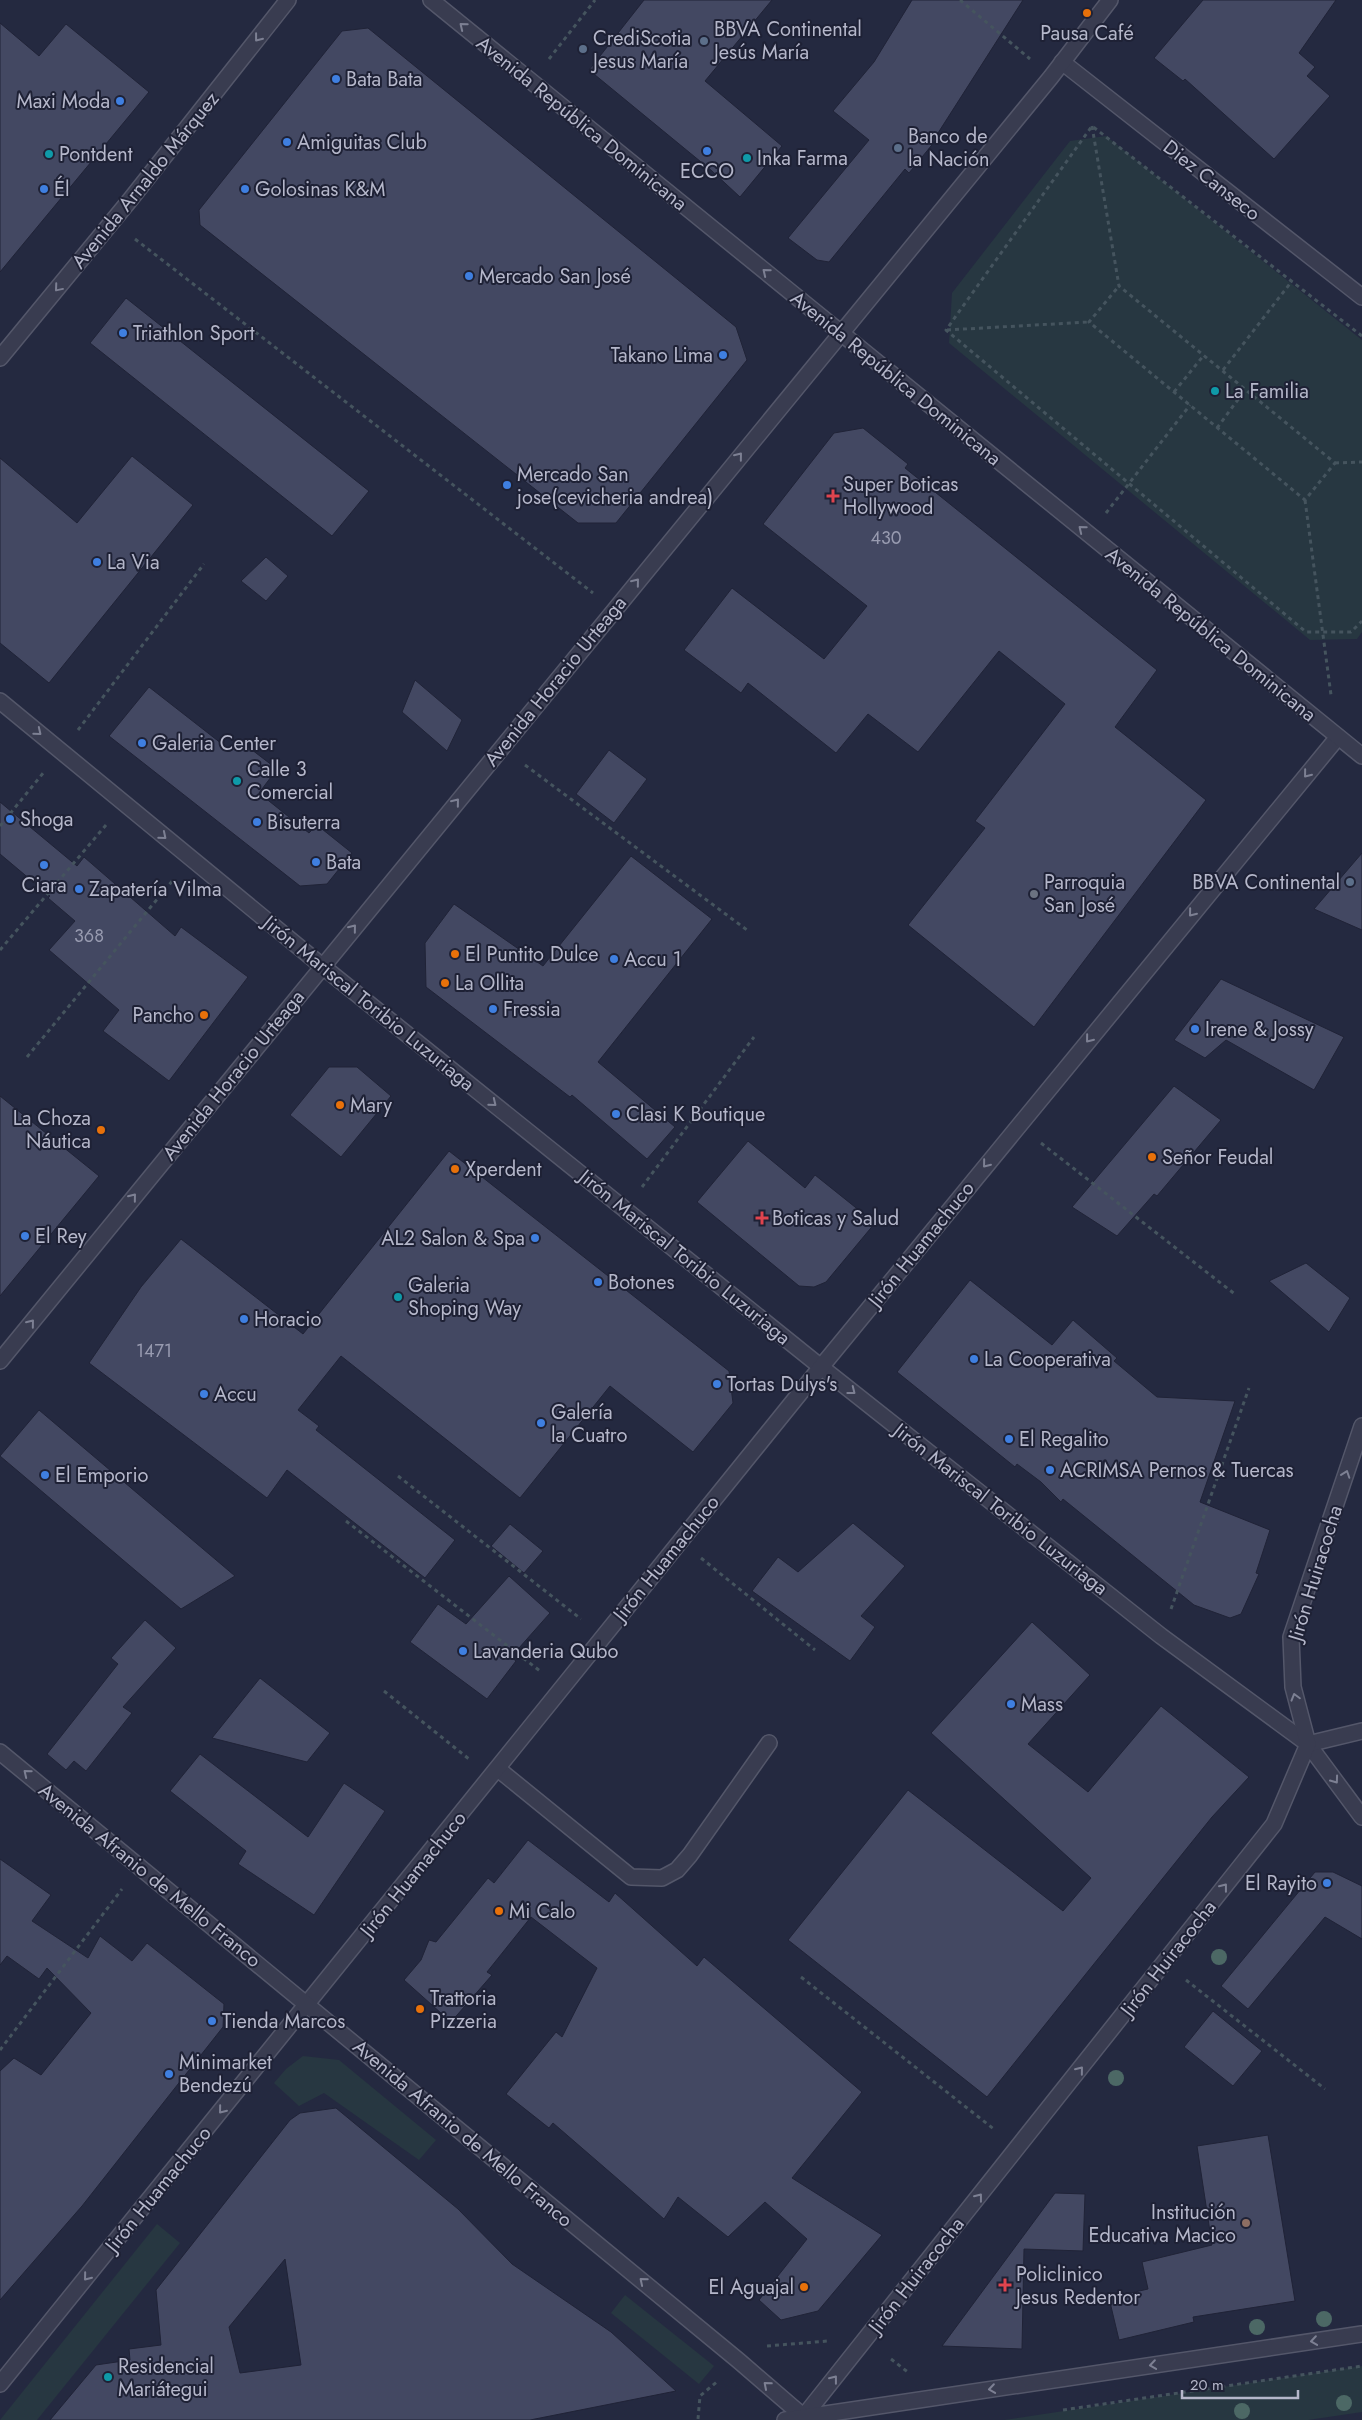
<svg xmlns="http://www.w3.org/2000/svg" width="1362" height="2420" viewBox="0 0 1362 2420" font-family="Jost,sans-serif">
	<rect width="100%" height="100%" fill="#242940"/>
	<g fill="#273741">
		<path d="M1106,136L1362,340V632L1357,639L1310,640L949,343L952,293L1070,141Z"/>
		<path d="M303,2056L339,2060L436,2140L419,2160L324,2093L299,2106L274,2083L286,2069Z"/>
		<path d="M157,2224L180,2243L37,2420H0Z"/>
		<path d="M625,2295L714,2366L699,2384L611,2313Z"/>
		<path d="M1362,2366V2412L1308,2420H1004Z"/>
	</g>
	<g fill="#434862" stroke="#202337" fill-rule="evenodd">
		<path d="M644,0H772L705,81L782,146L740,197L712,171L589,70Z"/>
		<path d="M912,0H1023L938,133L940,135L909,173L905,169L829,262L817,260L788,238L869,140L833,111L874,62Z"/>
		<path d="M1203,0H1336L1299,53L1315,67L1307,76L1330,96L1274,159L1185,79L1183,81L1154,58Z"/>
		<path d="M0,23L39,56L66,24L149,92L0,272Z"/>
		<path d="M368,28L736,327L747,360L616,523H578L200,225L199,210L342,31Z"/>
		<path d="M126,298L369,491L332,536L90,343Z"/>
		<path d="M863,428L908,464L905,468L1157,670L1115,727L1206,800L1034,1027L908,925L985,828L975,821L1065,704L999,651L918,752L868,714L836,753L748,683L741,693L684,650L732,588L824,659L867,606L763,524L834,433Z"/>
		<path d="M132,456L193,505L49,683L0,643V458L77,523Z"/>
		<path d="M266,557L288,576L266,601L241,581Z"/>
		<path d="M415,680L462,720L447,751L402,712Z"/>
		<path d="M149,687L231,751L239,740L277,769L259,793L309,833L317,825L352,853L327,884L300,886L109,736Z"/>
		<path d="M609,750L647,779L614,823L576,794Z"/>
		<path d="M0,802L77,866L84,857L175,936L181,927L248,977L169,1081L103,1031L119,1010L49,950L75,921L48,898L50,896L0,854Z"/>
		<path d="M1362,853V930L1314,909Z"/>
		<path d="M631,856L712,919L598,1062L675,1127L647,1159L572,1095L570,1097L426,987L425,943L454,904L543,966Z"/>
		<path d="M1221,979L1344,1037L1314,1090L1226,1040L1205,1058L1174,1040Z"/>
		<path d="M329,1067H357L391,1096L341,1157L290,1115Z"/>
		<path d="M1174,1086L1221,1120L1157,1196L1154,1194L1117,1236L1072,1207Z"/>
		<path d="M0,1096L99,1176L0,1296Z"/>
		<path d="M748,1141L805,1188L815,1175L875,1223L826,1282L814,1287L799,1286L697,1202Z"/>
		<path d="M449,1151L729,1371L733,1403L693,1452L610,1386L520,1498L341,1356L298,1410L319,1426L316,1430L455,1540L425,1578L287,1470L267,1498L89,1363L141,1287L181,1239L303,1334Z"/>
		<path d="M1306,1263L1350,1298L1329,1332L1269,1281Z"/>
		<path d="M970,1280L1052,1345L1073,1320L1117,1358L1114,1361L1157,1397L1235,1401L1200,1502L1270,1530L1256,1573L1259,1574L1241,1614L1230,1618L1194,1605L1063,1499L1061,1502L1041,1482L1017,1464L1015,1467L897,1372Z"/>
		<path d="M39,1410L235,1576L181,1609L0,1456Z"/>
		<path d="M853,1523L905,1566L861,1616L875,1627L850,1661L752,1591L778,1557L798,1572Z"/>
		<path d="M510,1524L543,1551L524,1573L491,1546Z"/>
		<path d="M509,1576L550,1613L511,1657L516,1661L487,1699L410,1642L438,1604L466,1624Z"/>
		<path d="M145,1620L176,1648L123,1707L132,1713L86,1771L74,1761L66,1770L47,1754L118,1664L111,1658Z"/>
		<path d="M1032,1622L1090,1675L1028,1744L1088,1792L1161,1706L1249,1777L1212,1817L987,2097L788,1940L908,1790L1063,1911L1091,1878L931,1733Z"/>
		<path d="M260,1678L330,1733L307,1762L212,1738Z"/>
		<path d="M200,1754L308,1837L344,1783L385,1811L314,1915L238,1864L246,1851L170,1791Z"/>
		<path d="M528,1840L609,1902L615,1893L697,1966L704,1957L862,2092L792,2178L882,2235L818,2311L781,2320L759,2300L807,2239L765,2202L728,2237L678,2197L664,2219L553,2123L549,2128L506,2094L556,2032L562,2037L597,1968L531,1917L487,1972L492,1975L451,2022L404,1980L421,1960L429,1940L436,1942L488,1878L494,1883Z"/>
		<path d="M0,1859L51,1895L32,1921L88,1958L100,1936L132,1961L147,1943L224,2004L223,2027L82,2206L0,2300V2071L14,2058L41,2075L91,2013L47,1968L39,1979L7,1956L0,1965Z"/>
		<path d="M1315,1872H1333L1362,1886V1939L1325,1917L1248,2009L1221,1986Z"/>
		<path d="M1213,2011L1262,2051L1233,2086L1184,2047Z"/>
		<path d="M336,2108L458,2209L512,2264L611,2332L676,2391L530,2420H50L96,2365L130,2360L129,2349L161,2345L156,2290L290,2120L300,2113ZM285,2259L301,2365L240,2373L229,2327Z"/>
		<path d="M1268,2135L1295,2301L1193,2317L1194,2322L1119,2340L1109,2298L1148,2289L1142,2262L1212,2245L1197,2146Z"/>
		<path d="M1055,2193L1085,2194L1083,2251L1024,2249L1022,2349L942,2346Z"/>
	</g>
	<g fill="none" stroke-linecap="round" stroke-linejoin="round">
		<g stroke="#54576a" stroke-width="18">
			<path id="service" d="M498,1769L631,1877L662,1878L677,1870L690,1855L769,1743"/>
		</g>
		<g stroke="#54576a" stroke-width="18">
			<g id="minor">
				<path d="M1062,62L1362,297"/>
				<path d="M0,701L322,966L821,1367L1161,1636L1308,1744L1362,1817"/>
				<path d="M0,1361L1051,77L1110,0"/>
				<path d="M1308,1744L1362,1731"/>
				<path d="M0,2384L821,1367L1338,737"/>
				<path d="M801,2420L1274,1824L1308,1744L1293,1687L1291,1637L1362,1426"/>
			</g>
		</g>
		<g stroke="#54576a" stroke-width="18">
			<g id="tertiary">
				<path d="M431,0L1362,756"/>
				<path d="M0,358L130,200L288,0"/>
				<path d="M0,1752L739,2361L804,2417"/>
				<path d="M785,2420L1362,2334"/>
			</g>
		</g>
		<g stroke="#45545e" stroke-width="3" stroke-dasharray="4 4" stroke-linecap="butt">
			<path d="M960,0L1030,59"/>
			<path d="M549,59L595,0"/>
			<path d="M1092,126L1119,286L1335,463L1305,500L1089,322L1119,286"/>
			<path d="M135,239L593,593"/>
			<path d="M947,330L1089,322"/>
			<path d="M1362,336L1092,126L946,330L1306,632H1351L1362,621"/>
			<path d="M1223,370L1292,281"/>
			<path d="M1174,392L1204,355"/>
			<path d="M1217,428L1245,390"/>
			<path d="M1335,463L1362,462"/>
			<path d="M1305,500L1331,695"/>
			<path d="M1106,513L1190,405"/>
			<path d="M78,730L204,564"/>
			<path d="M525,765L747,930"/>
			<path d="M0,826L44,772"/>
			<path d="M0,950L106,825"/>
			<path d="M27,1057L173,880"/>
			<path d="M1041,1143L1236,1295"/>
			<path d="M642,1187L754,1037"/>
			<path d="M398,1476L581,1619"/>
			<path d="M346,1521L540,1671"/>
			<path d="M701,1558L815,1650"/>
			<path d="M1171,1609L1249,1388"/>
			<path d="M384,1691L469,1759"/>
			<path d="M801,1977L995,2130"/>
			<path d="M1186,1980L1325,2089"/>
			<path d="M0,2050L122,1889"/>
			<path d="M767,2346L828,2341"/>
			<path d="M891,2359L909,2373"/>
			<path d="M1063,2410L1362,2366"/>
			<path d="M698,2419L700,2396L719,2380"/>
		</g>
		<use href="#service" stroke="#393c50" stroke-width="15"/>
		<use href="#minor" stroke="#393c50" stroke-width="15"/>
		<use href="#tertiary" stroke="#393c50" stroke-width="15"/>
	</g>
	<g fill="#4c6865">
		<circle cx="1219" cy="1957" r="8"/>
		<circle cx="1116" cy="2078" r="8"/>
		<circle cx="1324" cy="2319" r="8"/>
		<circle cx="1257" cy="2327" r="8"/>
		<circle cx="1344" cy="2403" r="8"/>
		<circle cx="1242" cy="2411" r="8"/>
	</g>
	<defs><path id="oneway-chevron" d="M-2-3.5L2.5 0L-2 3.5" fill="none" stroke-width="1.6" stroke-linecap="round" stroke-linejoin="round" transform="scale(1.25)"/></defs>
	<g stroke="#7d8093">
		<use href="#oneway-chevron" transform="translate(463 26) rotate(-141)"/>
		<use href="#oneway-chevron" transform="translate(258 38) rotate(128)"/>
		<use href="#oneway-chevron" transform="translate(766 272) rotate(-141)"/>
		<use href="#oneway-chevron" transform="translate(58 288) rotate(130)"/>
		<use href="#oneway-chevron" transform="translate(739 456) rotate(-51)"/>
		<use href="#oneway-chevron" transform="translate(1082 529) rotate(-141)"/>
		<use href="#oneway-chevron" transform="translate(636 582) rotate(-51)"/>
		<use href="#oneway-chevron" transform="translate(38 732) rotate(39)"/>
		<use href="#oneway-chevron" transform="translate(1307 774) rotate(129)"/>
		<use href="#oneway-chevron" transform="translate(456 802) rotate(-51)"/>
		<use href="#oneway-chevron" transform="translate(163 836) rotate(40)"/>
		<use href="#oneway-chevron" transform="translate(1192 913) rotate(129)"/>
		<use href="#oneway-chevron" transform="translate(353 928) rotate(-51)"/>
		<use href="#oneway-chevron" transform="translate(1089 1039) rotate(129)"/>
		<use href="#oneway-chevron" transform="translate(493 1103) rotate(39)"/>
		<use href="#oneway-chevron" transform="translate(986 1164) rotate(129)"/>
		<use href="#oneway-chevron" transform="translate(133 1197) rotate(-51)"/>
		<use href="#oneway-chevron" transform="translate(31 1323) rotate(-51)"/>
		<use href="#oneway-chevron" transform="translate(852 1391) rotate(38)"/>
		<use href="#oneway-chevron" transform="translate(1346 1474) rotate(-71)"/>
		<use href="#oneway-chevron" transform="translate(1295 1697) rotate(-106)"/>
		<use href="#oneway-chevron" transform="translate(27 1773) rotate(-141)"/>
		<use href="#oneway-chevron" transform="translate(1335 1780) rotate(54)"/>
		<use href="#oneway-chevron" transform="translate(1224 1887) rotate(-52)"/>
		<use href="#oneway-chevron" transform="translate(1080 2070) rotate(-51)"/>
		<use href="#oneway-chevron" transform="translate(222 2110) rotate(129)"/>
		<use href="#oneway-chevron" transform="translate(979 2197) rotate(-52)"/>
		<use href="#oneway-chevron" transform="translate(87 2277) rotate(129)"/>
		<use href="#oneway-chevron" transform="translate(643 2281) rotate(-140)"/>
		<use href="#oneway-chevron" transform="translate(1314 2341) rotate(172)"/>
		<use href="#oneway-chevron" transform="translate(1153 2365) rotate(172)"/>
		<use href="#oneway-chevron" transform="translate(834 2379) rotate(-52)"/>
		<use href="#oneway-chevron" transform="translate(767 2385) rotate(-139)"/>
		<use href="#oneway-chevron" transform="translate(992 2389) rotate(172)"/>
	</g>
	<g fill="#e8710a" stroke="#1e2135" stroke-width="2">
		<circle cx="1087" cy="13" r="5"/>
		<circle cx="455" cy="954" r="5"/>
		<circle cx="445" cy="983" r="5"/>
		<circle cx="204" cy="1015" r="5"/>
		<circle cx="340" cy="1105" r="5"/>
		<circle cx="101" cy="1130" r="5"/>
		<circle cx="1152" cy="1157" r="5"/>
		<circle cx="455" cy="1169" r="5"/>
		<circle cx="499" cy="1911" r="5"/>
		<circle cx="420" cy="2009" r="5"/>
		<circle cx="804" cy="2287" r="5"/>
	</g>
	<g fill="#5c6f8a" stroke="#1e2135" stroke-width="2">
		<circle cx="704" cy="41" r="5"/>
		<circle cx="583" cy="49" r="5"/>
		<circle cx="898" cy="148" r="5"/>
		<circle cx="1350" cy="882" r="5"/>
	</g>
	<g fill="#3f7fe0" stroke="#1e2135" stroke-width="2">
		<circle cx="336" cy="79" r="5"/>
		<circle cx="120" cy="101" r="5"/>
		<circle cx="287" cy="142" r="5"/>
		<circle cx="707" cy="151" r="5"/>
		<circle cx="44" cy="189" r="5"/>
		<circle cx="245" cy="189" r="5"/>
		<circle cx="469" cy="276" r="5"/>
		<circle cx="123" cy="333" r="5"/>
		<circle cx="723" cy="355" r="5"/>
		<circle cx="507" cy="485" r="5"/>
		<circle cx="97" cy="562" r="5"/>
		<circle cx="142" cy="743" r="5"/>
		<circle cx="10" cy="819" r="5"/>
		<circle cx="257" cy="822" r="5"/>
		<circle cx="316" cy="862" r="5"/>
		<circle cx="44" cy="865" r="5"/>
		<circle cx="79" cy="889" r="5"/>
		<circle cx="614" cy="959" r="5"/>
		<circle cx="493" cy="1009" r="5"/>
		<circle cx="1195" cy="1029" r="5"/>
		<circle cx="616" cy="1114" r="5"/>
		<circle cx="25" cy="1236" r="5"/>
		<circle cx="535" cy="1238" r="5"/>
		<circle cx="598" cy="1282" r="5"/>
		<circle cx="244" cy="1319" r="5"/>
		<circle cx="974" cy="1359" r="5"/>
		<circle cx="717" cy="1384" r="5"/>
		<circle cx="204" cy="1394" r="5"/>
		<circle cx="541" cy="1423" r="5"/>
		<circle cx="1009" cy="1439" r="5"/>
		<circle cx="1050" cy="1470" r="5"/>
		<circle cx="45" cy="1475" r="5"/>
		<circle cx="463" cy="1651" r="5"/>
		<circle cx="1011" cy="1704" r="5"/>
		<circle cx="1327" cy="1883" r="5"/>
		<circle cx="212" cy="2021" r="5"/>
		<circle cx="169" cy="2074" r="5"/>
	</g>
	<g fill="#0f9aa8" stroke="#1e2135" stroke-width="2">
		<circle cx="49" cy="154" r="5"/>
		<circle cx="747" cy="158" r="5"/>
		<circle cx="1215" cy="391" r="5"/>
		<circle cx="237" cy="781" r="5"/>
		<circle cx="398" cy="1297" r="5"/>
		<circle cx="108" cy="2377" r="5"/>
	</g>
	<g fill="#e0444e" stroke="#1e2135" stroke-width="2">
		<path d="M830.5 488.5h5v5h5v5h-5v5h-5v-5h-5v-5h5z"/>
		<path d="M759.5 1210.5h5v5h5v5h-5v5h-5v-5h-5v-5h5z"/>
		<path d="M1002.5 2277.5h5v5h5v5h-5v5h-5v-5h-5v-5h5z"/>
	</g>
	<circle fill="#6b7280" stroke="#1e2135" stroke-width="2" cx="1034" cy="894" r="5"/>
	<circle fill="#8d6e63" stroke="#1e2135" stroke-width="2" cx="1246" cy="2223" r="5"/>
	<g text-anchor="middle" stroke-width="4" stroke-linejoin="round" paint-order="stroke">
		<g font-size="18" fill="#989bb0">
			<text x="886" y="544">430</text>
			<text x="89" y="942">368</text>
			<text x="154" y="1357">1471</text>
		</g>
		<g font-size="20" fill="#b5b7ca" stroke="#1e2135" text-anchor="start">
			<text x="714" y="36">BBVA Continental<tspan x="714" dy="23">Jesús María</tspan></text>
			<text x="1087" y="40" text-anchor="middle">Pausa Café</text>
			<text x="593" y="45">CrediScotia<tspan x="593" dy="23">Jesus María</tspan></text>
			<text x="346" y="86">Bata Bata</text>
			<text x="110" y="108" text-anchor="end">Maxi Moda</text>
			<text x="908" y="143">Banco de<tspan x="908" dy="23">la Nación</tspan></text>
			<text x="297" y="149">Amiguitas Club</text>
			<text x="59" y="161">Pontdent</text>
			<text x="757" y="165">Inka Farma</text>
			<text x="707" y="178" text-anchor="middle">ECCO</text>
			<text x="54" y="196">Él</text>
			<text x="255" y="196">Golosinas K&amp;M</text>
			<text x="479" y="283">Mercado San José</text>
			<text x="133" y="340">Triathlon Sport</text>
			<text x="713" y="362" text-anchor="end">Takano Lima</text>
			<text x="1225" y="398">La Familia</text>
			<text x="517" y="481">Mercado San<tspan x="517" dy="23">jose(cevicheria andrea)</tspan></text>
			<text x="843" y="491">Super Boticas<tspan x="843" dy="23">Hollywood</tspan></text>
			<text x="107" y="569">La Via</text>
			<text x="152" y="750">Galeria Center</text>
			<text x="247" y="776">Calle 3<tspan x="247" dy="23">Comercial</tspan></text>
			<text x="20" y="826">Shoga</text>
			<text x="267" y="829">Bisuterra</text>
			<text x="326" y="869">Bata</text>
			<text x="1044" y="889">Parroquia<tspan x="1044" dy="23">San José</tspan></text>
			<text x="1340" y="889" text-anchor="end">BBVA Continental</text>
			<text x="44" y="892" text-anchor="middle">Ciara</text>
			<text x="89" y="896">Zapatería Vilma</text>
			<text x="465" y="961">El Puntito Dulce</text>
			<text x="624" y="966">Accu 1</text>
			<text x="455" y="990">La Ollita</text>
			<text x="503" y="1016">Fressia</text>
			<text x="194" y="1022" text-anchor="end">Pancho</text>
			<text x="1205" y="1036">Irene &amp; Jossy</text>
			<text x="350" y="1112">Mary</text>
			<text x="626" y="1121">Clasi K Boutique</text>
			<text x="91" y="1125" text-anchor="end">La Choza<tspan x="91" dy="23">Náutica</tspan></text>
			<text x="1162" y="1164">Señor Feudal</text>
			<text x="465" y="1176">Xperdent</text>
			<text x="772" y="1225">Boticas y Salud</text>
			<text x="35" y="1243">El Rey</text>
			<text x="525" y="1245" text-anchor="end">AL2 Salon &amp; Spa</text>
			<text x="608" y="1289">Botones</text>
			<text x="408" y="1292">Galeria<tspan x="408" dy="23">Shoping Way</tspan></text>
			<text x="254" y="1326">Horacio</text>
			<text x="984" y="1366">La Cooperativa</text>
			<text x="727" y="1391">Tortas Dulys's</text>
			<text x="214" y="1401">Accu</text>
			<text x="551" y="1419">Galería<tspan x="551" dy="23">la Cuatro</tspan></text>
			<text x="1019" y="1446">El Regalito</text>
			<text x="1060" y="1477">ACRIMSA Pernos &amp; Tuercas</text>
			<text x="55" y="1482">El Emporio</text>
			<text x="473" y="1658">Lavanderia Qubo</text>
			<text x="1021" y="1711">Mass</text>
			<text x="1317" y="1890" text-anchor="end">El Rayito</text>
			<text x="509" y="1918">Mi Calo</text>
			<text x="430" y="2005">Trattoria<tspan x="430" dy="23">Pizzeria</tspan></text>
			<text x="222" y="2028">Tienda Marcos</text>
			<text x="179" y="2069">Minimarket<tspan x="179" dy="23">Bendezú</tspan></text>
			<text x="1236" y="2219" text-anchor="end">Institución<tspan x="1236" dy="23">Educativa Macico</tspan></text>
			<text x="1016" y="2281">Policlinico<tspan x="1016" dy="23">Jesus Redentor</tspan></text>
			<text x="794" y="2294" text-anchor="end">El Aguajal</text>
			<text x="118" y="2373">Residencial<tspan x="118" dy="23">Mariátegui</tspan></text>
		</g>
		<g font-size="20" fill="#b5b7ca" stroke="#1e2135">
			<text transform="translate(582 123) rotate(39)" y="7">Avenida República Dominicana</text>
			<text transform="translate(145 180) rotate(-51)" y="7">Avenida Arnaldo Márquez</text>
			<text transform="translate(1212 180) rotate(38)" y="7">Diez Canseco</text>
			<text transform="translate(896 378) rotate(39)" y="7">Avenida República Dominicana</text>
			<text transform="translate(1211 634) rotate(39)" y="7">Avenida República Dominicana</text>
			<text transform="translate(555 681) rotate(-51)" y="7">Avenida Horacio Urteaga</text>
			<text transform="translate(369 1003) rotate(39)" y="7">Jirón Mariscal Toribio Luzuriaga</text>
			<text transform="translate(233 1075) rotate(-51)" y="7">Avenida Horacio Urteaga</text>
			<text transform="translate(921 1244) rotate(-51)" y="7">Jirón Huamachuco</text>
			<text transform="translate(685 1257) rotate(39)" y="7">Jirón Mariscal Toribio Luzuriaga</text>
			<text transform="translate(1001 1509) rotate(38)" y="7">Jirón Mariscal Toribio Luzuriaga</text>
			<text transform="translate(666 1558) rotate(-51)" y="7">Jirón Huamachuco</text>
			<text transform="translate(1315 1573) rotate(-73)" y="7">Jirón Huiracocha</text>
			<text transform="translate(413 1874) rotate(-51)" y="7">Jirón Huamachuco</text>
			<text transform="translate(150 1875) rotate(39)" y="7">Avenida Afranio de Mello Franco</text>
			<text transform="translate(1168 1958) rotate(-52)" y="7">Jirón Huiracocha</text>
			<text transform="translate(463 2133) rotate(40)" y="7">Avenida Afranio de Mello Franco</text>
			<text transform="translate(158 2189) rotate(-51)" y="7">Jirón Huamachuco</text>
			<text transform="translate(916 2275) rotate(-52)" y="7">Jirón Huiracocha</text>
		</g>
	</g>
	<path d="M1182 2390v8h116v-8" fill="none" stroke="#b5b7ca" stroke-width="2.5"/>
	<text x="1190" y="2390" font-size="15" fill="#b5b7ca" stroke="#1e2135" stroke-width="4" paint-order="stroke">20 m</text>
</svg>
